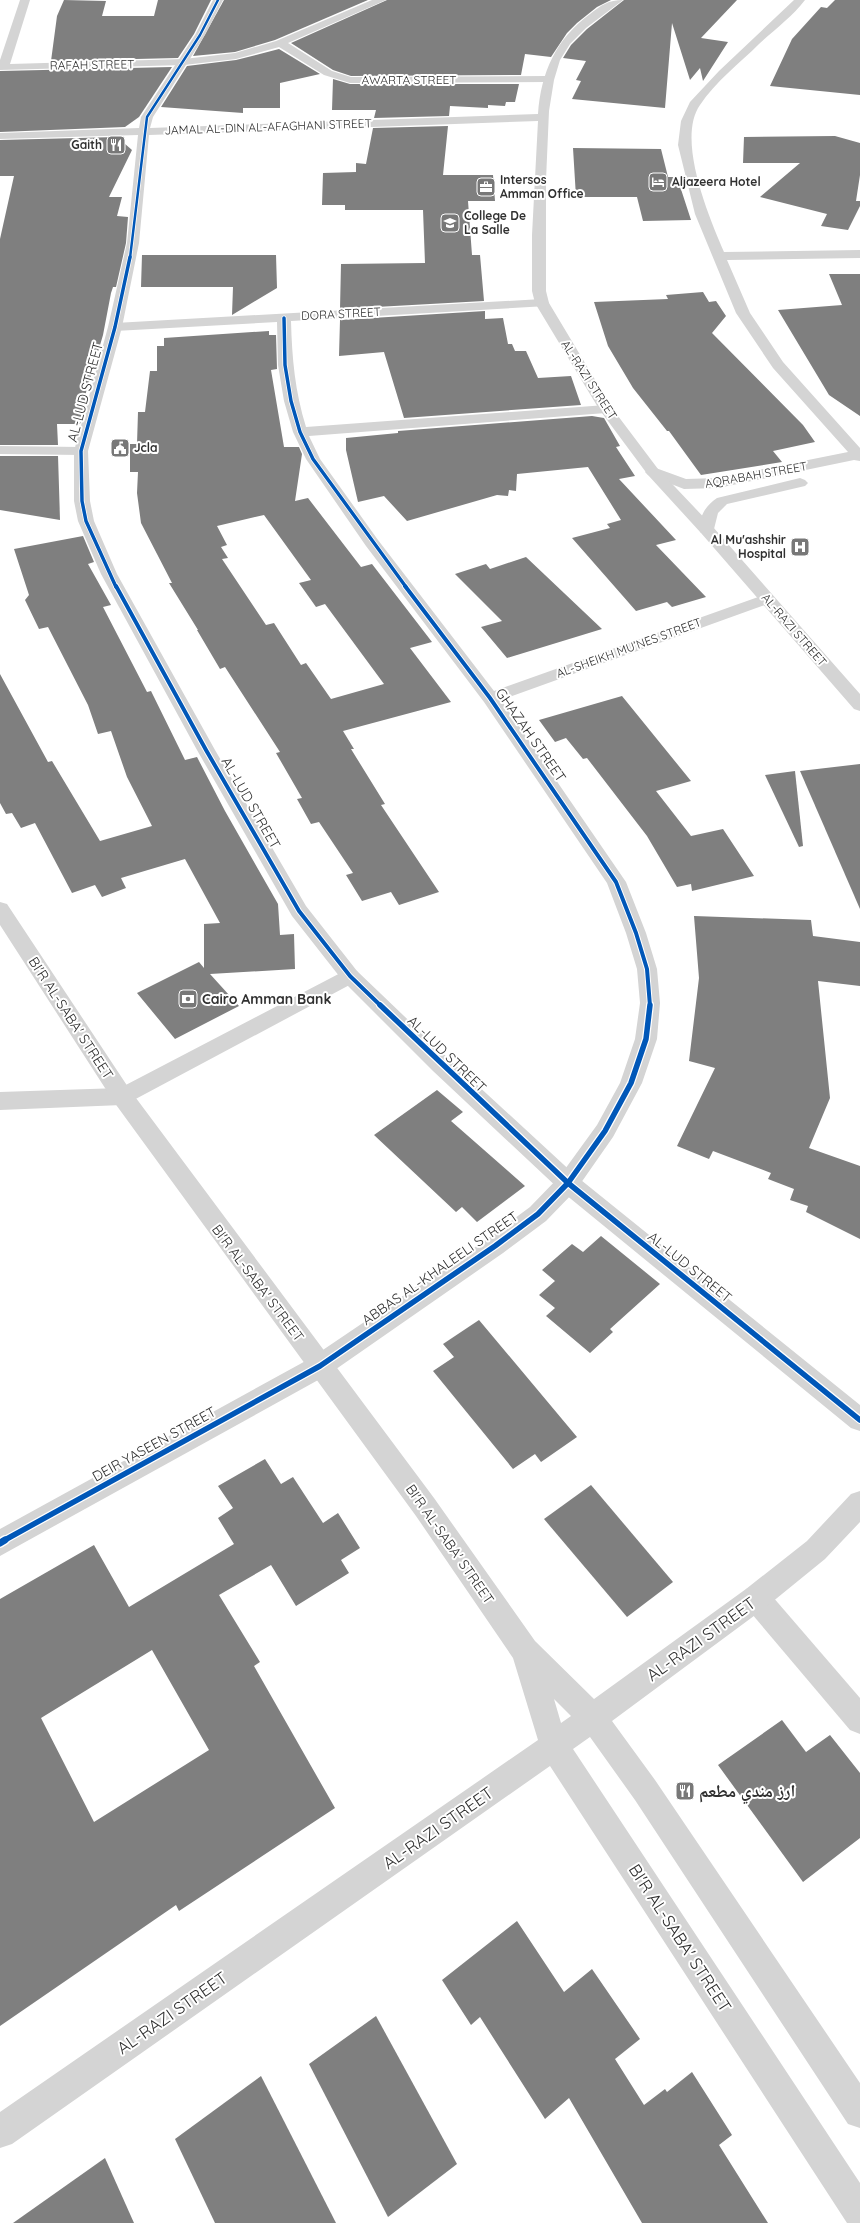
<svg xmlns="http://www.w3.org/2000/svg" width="860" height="2223" viewBox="0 0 860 2223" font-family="Quicksand,'Noto Naskh Arabic',sans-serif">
	<rect width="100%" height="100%" fill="#fff"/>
	<g fill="#7f7f7f" fill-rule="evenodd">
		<path d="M64,0L106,1L102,16H154L158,0H211L194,34L178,58L51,61L57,16Z"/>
		<path d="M224,0H368L275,40L235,52L193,56Z"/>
		<path d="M387,0H611L597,7L577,23L567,33L551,57L525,54L521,75L351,76L333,70L291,43Z"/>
		<path d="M624,0H737L701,38L728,42L703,81L700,68L690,80L672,23L665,108L572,99L581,81L576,80L586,61L563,58L571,45L587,29Z"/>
		<path d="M835,0H860V95L770,86L792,39L821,7L827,8Z"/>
		<path d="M279,49L320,74L280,83V108H243V113L161,107L187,66L236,60Z"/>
		<path d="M172,67L139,117L125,127L0,132V71Z"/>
		<path d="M333,79L350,84H519L515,102H506L505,106L488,105V108L450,106L449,116L374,118L376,110H332Z"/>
		<path d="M448,126L443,175H493L495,201H468L472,255H480L484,301L340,309L341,264L425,263L423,210H345V205H322L323,173L356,172V163L366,164L373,128Z"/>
		<path d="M835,136L860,143V175L856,201H860V206L848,230L821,226L827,214L760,197L800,163H743L744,137Z"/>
		<path d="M117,137L132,150L109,197H122L117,216L128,217L126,243L116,287H113L111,293L103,335L85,396H88L80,424H57L58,445H0V239L14,176H0V140Z"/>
		<path d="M573,148L661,149L668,177H677L691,220L643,221L637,197H576Z"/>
		<path d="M142,255H276L277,288L232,315L233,287H141Z"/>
		<path d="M829,274H860V416L829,395L778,310L842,305Z"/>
		<path d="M703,292L709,302L716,301L726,316L712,333L803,425L815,442L773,451L782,462L701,475L669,431H667L633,388L608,346L594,302L668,299L666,295Z"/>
		<path d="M485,311V319L503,318L508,344H512L515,351H526L538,378L571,376L581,405L404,418L384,352L339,356L340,320Z"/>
		<path d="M269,331V335H276L277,369L271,370L284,447H299L302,454L295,501L308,498L361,567L372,564L432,642L410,648L451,702L343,731L354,749H351L385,804L381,805L439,892L399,905L391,892L362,901L346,875L353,873L319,822L311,824L297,799L302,798L276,753L280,752L225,667L220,669L197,630H198L169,583H172L141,523L137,493L138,472H130V444H137L138,412H145L150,371H157V346H164V338ZM264,515L311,580L299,583L316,607L325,604L384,684L331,699L306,663L301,665L274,623L266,625L222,559L228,558L221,547L227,545L217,526Z"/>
		<path d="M592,416L604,418L620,446L616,447L635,476L619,479L676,540L656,545L706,597L672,607L667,602L636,611L572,538L610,528L607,524L621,520L588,467L517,474L516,491L509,490L508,496L497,495L407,521L384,496L358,502L346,450V438L398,433V431Z"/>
		<path d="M0,456H58L60,520L0,510Z"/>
		<path d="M83,536L94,562L88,564L111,605L103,607L147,692L151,691L185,760L197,757L225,811L278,904L280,935L294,934L295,969L210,974L239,1006L175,1039L137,993L199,962L204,968V924L220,923L185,859L121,878L126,888L102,897L95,885L72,893L35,823L21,828L12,813L6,814L0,803V674L48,762L52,761L100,841L152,826L127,777L111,731L98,734L88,705L48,627L39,629L25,600L29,595L14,549Z"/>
		<path d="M526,557L602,629L507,658L481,627L502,621L455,574L486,564L490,569Z"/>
		<path d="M622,696L691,781L656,791L691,836L723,829L754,876L692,891L691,884L677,887L647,836L587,758L583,759L566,738L555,742L539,720Z"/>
		<path d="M860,764V909L800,771Z"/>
		<path d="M795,771L803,846L799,847L765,775Z"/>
		<path d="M694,916L811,920L813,936L860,942V986L818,981L830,1098L809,1148L860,1166V1239L806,1212L808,1206L790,1200L794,1189L768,1179L771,1173L713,1151L709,1159L677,1146L715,1068L689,1061L699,978Z"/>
		<path d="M437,1090L463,1112L451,1121L525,1186L477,1222L462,1207L456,1212L374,1135Z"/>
		<path d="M601,1236L660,1284L610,1329L613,1332L590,1353L546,1316L555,1308L539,1295L555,1281L542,1270L572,1244L583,1252Z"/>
		<path d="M479,1320L577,1437L541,1462L535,1454L513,1469L433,1371L454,1357L443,1344Z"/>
		<path d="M265,1459L281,1484L293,1477L323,1523L338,1513L360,1548L341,1560L349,1573L296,1606L271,1565L219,1595L260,1662L254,1666L335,1808L179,1911L176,1905L0,2026V1599L94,1545L129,1607L234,1544L218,1518L233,1508L218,1486ZM152,1650L209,1750L94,1822L41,1718Z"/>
		<path d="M591,1485L673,1582L627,1617L544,1519Z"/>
		<path d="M782,1720L806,1752L830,1735L860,1773V1838L803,1882L718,1765Z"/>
		<path d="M517,1921L564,1992L592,1969L640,2039L615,2059L644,2105L665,2089L667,2092L692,2072L732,2135L719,2145L768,2223H642L569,2098L545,2119L480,2017L471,2025L442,1980Z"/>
		<path d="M376,2016L457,2164L388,2217L309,2064Z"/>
		<path d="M261,2076L336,2223H215L175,2139Z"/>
		<path d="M105,2158L134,2223H13Z"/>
	</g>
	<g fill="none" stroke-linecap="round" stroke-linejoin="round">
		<g fill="#d4d4d4" fill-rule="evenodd">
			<path d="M20,0H30L10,64L184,59L235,53L276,41L372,0H386L288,43L332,71L351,77L547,76L552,79L547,82L350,83L324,75L279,47L236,59L184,65L0,70V60Z"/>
			<path d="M794,0H805C793,16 774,30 759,44C740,63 715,82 700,105C676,139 709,217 724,252L860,250V258L727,260L750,313L783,362L860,448V461L854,460L718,488L684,489L648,475L645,472L648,469L653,467L686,479L718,478L848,452L773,368L736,313L695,214L678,145L681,121L690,102L719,71Z"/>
			<path d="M542,299L547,300L549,303L547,306L291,321C292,359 295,391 306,427L606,405L613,409L606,413L309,436L320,459L378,540L494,691L761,596H773L775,599L773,602L501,700L626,882L646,933L657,969L660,1003L657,1039L642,1083L613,1137L576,1190L546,1221L503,1253L329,1374L0,1556V1529L311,1358L487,1239L530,1207L560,1176L597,1125L620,1083L635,1039L640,1003L637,969L626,933L607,883L484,702L366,546L306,459L293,432L284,401L278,365L277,322L115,331L108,327L115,323Z"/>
			<path d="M0,446L81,447L86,448L88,451L86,454L81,455L0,454Z"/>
			<path d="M800,478L805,480L808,483L805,486L727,504L718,513L713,533H701L699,530C700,516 705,506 717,498Z"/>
			<path d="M350,968L357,971L360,976L357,981L130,1102L122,1105L0,1110V1092L120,1088Z"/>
			<path d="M756,1585L766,1589L860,1698V1734L850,1730L746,1607L742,1598L746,1589Z"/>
		</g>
		<g fill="#d4d4d4" fill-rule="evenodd">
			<path d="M213,0H223L205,35L153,117L150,128L538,114C541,72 556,39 590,14C602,5 608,0 623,0L586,28L570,44L560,60L554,80L549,111L546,180V291L549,303L612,408L658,469L713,527L860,694V711L854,709L701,533L648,475L599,409L535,303L532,291V235L538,121L149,135L139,243L122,327L88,451L90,501L94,521L117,574L215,750L306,906L357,971L449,1059L576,1176L860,1405V1431L851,1428L560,1190L433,1071L343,981L292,916L197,750L101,574L78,521L74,501V451L108,327L127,243L138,135L0,139V133L139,128L141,117L195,35Z"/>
			<path d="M0,902L7,904L130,1090L434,1498L535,1641L594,1699L746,1589L807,1541L851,1494L860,1491V1522L825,1559L766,1607L612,1721L655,1780L860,2083V2128L848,2124L635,1800L590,1737L573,1749L860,2183V2223H847L550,1766L12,2144L0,2148V2112L538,1740L513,1658L416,1516L114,1102L0,925ZM554,1699L571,1716L561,1723Z"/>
		</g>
		<g stroke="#fff" stroke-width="4">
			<path id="cycleway-far4" d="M130,258L147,117L200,35L218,0"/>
		</g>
		<g stroke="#fff" stroke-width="5">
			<g id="cycleway-far3">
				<path d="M284,318L285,365L291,401L300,432L313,459L406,587"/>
				<path d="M116,587L86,521L82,501L81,451L115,327L130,257"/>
			</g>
		</g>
		<g stroke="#fff" stroke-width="6">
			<g id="cycleway-far2">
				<path d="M116,586L206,750L299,911L350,976L381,1006"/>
				<path d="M405,586L490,698L616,882L636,933L647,969L650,1006"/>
			</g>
		</g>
		<g stroke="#fff" stroke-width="8">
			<g id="cycleway-far1">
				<path d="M380,1005L568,1183L860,1420"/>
				<path d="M3,1541L320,1366L495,1246L538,1214L568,1183L605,1131L631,1083L646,1039L650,1005"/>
			</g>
		</g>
		<g stroke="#fff" stroke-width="10">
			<path id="cycleway" d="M0,1543L5,1540"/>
		</g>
		<use href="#cycleway-far4" stroke="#0057b8" stroke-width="2.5"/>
		<use href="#cycleway-far3" stroke="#0057b8" stroke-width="3.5"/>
		<use href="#cycleway-far2" stroke="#0057b8" stroke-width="4"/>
		<use href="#cycleway-far1" stroke="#0057b8" stroke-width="5.5"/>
		<use href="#cycleway" stroke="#0057b8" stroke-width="7"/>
	</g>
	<defs>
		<g id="restaurant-square" transform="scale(1)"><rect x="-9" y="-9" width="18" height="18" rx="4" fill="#787878" stroke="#fff"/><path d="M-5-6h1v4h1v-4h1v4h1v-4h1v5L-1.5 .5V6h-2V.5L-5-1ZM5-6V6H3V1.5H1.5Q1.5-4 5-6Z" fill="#fff"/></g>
		<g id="hotel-square" transform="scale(1)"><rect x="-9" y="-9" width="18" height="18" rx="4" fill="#787878" stroke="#fff"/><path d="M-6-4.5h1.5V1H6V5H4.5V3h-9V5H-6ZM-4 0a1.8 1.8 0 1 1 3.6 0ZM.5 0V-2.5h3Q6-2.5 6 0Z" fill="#fff"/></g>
		<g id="office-square" transform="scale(1)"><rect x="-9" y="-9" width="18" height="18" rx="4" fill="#787878" stroke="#fff"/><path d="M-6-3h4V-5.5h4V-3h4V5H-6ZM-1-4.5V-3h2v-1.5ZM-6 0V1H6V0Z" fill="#fff"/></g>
		<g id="school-square" transform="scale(1)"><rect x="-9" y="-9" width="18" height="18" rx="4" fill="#787878" stroke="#fff"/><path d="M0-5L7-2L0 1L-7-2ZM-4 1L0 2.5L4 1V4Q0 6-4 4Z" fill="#fff"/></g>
		<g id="civic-square" transform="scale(1)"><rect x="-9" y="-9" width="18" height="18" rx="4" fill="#787878" stroke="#fff"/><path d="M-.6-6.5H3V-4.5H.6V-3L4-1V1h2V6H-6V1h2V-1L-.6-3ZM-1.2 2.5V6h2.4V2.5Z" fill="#fff"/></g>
		<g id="hospital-square" transform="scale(1)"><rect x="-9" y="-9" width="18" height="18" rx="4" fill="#787878" stroke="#fff"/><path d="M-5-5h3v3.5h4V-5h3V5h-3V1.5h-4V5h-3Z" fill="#fff"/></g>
		<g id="bank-square" transform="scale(1)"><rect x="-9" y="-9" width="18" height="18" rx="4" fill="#787878" stroke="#fff"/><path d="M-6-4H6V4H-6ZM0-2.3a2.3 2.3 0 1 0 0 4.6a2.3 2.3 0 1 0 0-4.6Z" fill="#fff"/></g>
	</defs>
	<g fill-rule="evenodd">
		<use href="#restaurant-square" x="116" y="145"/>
		<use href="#hotel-square" x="658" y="182"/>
		<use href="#office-square" x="486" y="187"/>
		<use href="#school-square" x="450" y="223"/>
		<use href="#civic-square" x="120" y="448"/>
		<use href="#hospital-square" x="800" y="547"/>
		<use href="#bank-square" x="188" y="999"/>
		<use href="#restaurant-square" x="685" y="1791"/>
	</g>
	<g text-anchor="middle" stroke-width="4" stroke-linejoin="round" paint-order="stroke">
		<g font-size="12" fill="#303030" stroke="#fff">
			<text transform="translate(92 65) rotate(-1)" y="4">RAFAH STREET</text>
			<text x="409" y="84">AWARTA STREET</text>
			<text transform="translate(268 127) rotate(-2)" y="4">JAMAL AL-DIN AL-AFAGHANI STREET</text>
			<text transform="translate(341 314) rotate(-3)" y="4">DORA STREET</text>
			<text transform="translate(589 380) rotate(57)" y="4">AL-RAZI STREET</text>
			<text transform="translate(756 475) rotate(-10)" y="4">AQRABAH STREET</text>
			<text transform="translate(794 630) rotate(49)" y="4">AL-RAZI STREET</text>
			<text transform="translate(629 648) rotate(-20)" y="4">AL-SHEIKH MU’NES STREET</text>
		</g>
		<g font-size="12" font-weight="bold" fill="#303030" stroke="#fff" text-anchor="start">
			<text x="102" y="149" text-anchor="end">Gaith</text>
			<text x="500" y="184">Intersos<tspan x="500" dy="14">Amman Office</tspan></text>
			<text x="672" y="186">Aljazeera Hotel</text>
			<text x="464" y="220">College De<tspan x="464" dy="14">La Salle</tspan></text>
			<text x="134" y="452">Jcla</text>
			<text x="786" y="544" text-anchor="end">Al Mu'ashshir<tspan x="786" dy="14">Hospital</tspan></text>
		</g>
		<g font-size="14" fill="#303030" stroke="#fff">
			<text transform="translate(85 392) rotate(-75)" y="5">AL-LUD STREET</text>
			<text transform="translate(531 735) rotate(55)" y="5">GHAZAH STREET</text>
			<text transform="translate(251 803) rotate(60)" y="5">AL-LUD STREET</text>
			<text transform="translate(71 1018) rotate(57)" y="5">BI'R AL-SABA' STREET</text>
			<text transform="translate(447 1054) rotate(44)" y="5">AL-LUD STREET</text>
			<text transform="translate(690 1267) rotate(39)" y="5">AL-LUD STREET</text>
			<text transform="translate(440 1268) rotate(-35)" y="5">ABBAS AL-KHALEELI STREET</text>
			<text transform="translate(258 1283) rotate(53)" y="5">BI'R AL-SABA' STREET</text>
			<text transform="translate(154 1444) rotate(-29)" y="5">DEIR YASEEN STREET</text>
			<text transform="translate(450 1544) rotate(55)" y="5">BI'R AL-SABA' STREET</text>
		</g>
		<g font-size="14" font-weight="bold" fill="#303030" stroke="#fff" text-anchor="start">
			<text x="202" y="1004">Cairo Amman Bank</text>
		</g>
		<g font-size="17" fill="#303030" stroke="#fff">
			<text transform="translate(701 1639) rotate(-36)" y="6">AL-RAZI STREET</text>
			<text transform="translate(438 1828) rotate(-35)" y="6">AL-RAZI STREET</text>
			<text transform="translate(680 1938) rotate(57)" y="6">BI'R AL-SABA' STREET</text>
			<text transform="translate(172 2013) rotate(-35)" y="6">AL-RAZI STREET</text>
		</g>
		<g font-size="17" font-weight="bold" fill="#303030" stroke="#fff" text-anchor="start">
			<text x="699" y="1797">ارز مندي مطعم</text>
		</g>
	</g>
</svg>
